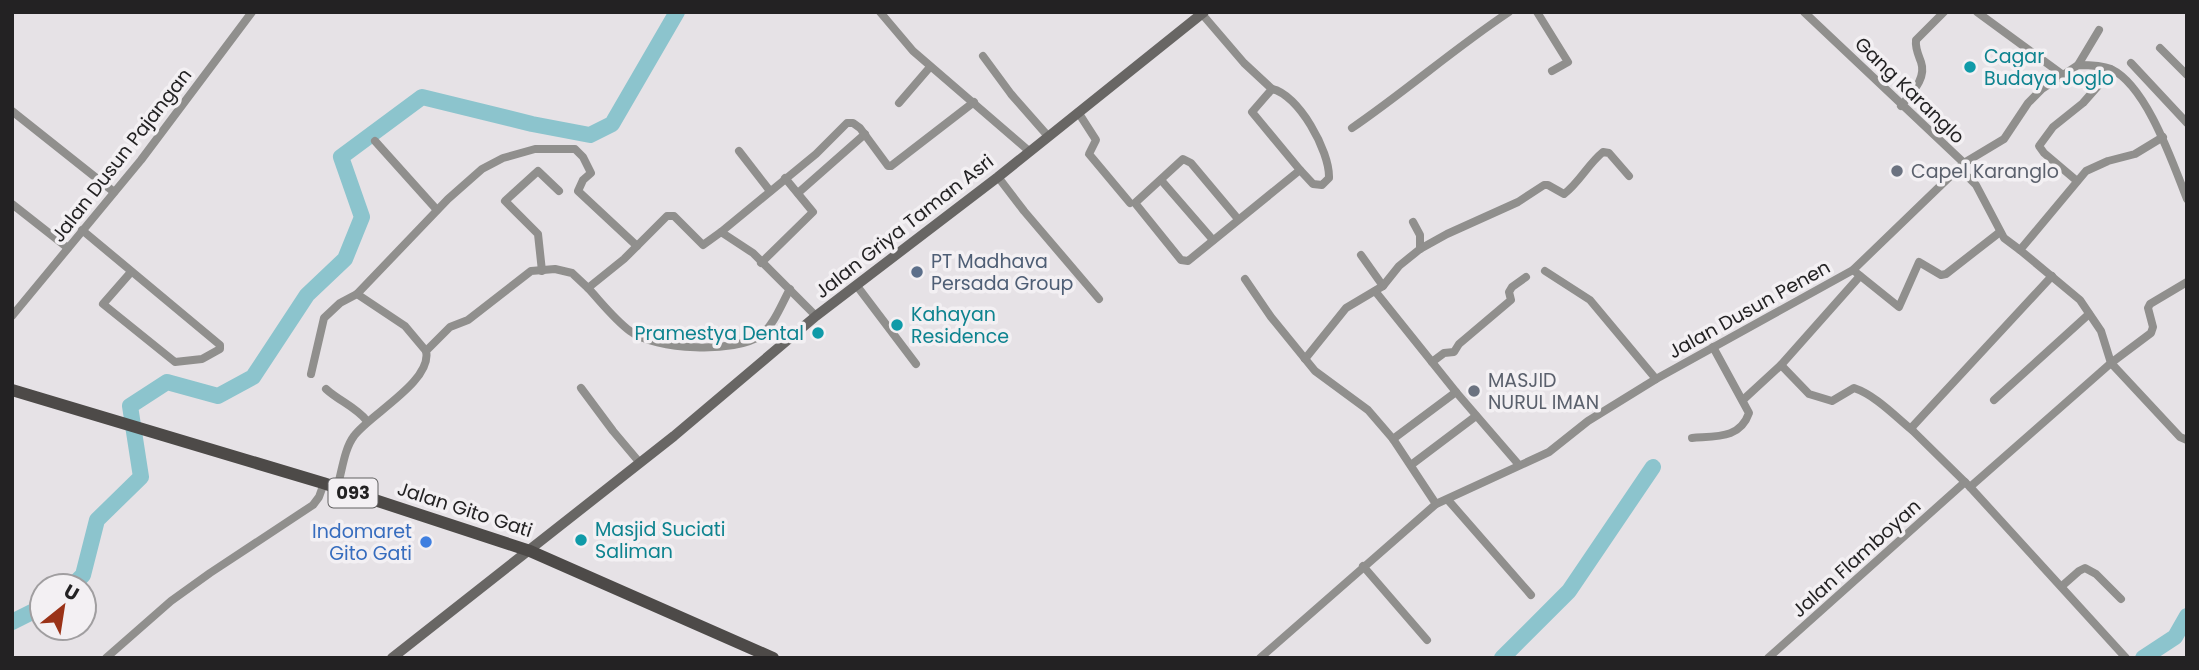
<svg xmlns="http://www.w3.org/2000/svg" width="2199" height="670" viewBox="0 0 2199 670" font-family="Poppins,sans-serif">
	<rect width="100%" height="100%" fill="#e6e2e6"/>
	<g fill="none" stroke-linecap="round" stroke-linejoin="round">
		<g stroke="#8cc4cd" stroke-width="16">
			<path d="M72,586L83,575L97,520L141,477L130,406L167,382L218,396L253,377L307,295L345,259L362,217L341,157L422,97L532,124L590,135L612,124L677,12"/>
			<path d="M12,622L42,607"/>
			<path d="M1502,658L1569,591L1653,467"/>
			<path d="M2143,658L2175,637L2187,616"/>
		</g>
		<g stroke="#908f8d" stroke-width="8">
			<path d="M880,12L913,51L1029,151"/>
			<path d="M1537,12L1568,62L1552,71"/>
			<path d="M1804,12L1964,163"/>
			<path d="M1977,12L2063,75"/>
			<path d="M1202,14L1244,63L1272,89L1252,112L1300,170L1188,261L1181,260L1135,203L1183,159L1191,163L1238,219"/>
			<path d="M2160,48L2187,75"/>
			<path d="M983,56L1011,94L1047,135"/>
			<path d="M2131,63L2187,123"/>
			<path d="M2078,65L2099,30"/>
			<path d="M1272,89C1298,94 1330,151 1329,178L1322,185L1313,184L1300,170"/>
			<path d="M899,103L930,67"/>
			<path d="M1901,106C1911,93 1927,79 1921,62C1918,54 1915,48 1916,40L1944,12"/>
			<path d="M12,111L114,192"/>
			<path d="M1078,112L1096,140L1089,154L1130,203"/>
			<path d="M1352,128C1406,91 1455,48 1509,12"/>
			<path d="M2163,137L2135,154L2108,161L2086,171L2020,250L2080,300L2101,331L2111,363L2151,333L2153,327L2148,308L2150,304L2187,282"/>
			<path d="M375,141L437,210"/>
			<path d="M739,151L770,191"/>
			<path d="M1959,168L1976,185L2004,238L2020,250"/>
			<path d="M998,177L1024,211L1099,299"/>
			<path d="M1161,180L1213,240"/>
			<path d="M2077,181L2044,153L2039,146L2053,127L2083,103L2112,70"/>
			<path d="M798,193L865,134"/>
			<path d="M12,204L68,248"/>
			<path d="M1413,222L1420,235V249"/>
			<path d="M82,230L220,345V349L202,359L175,362L103,304L131,272"/>
			<path d="M721,232L816,154L847,123H853L860,128L888,166H891L974,102"/>
			<path d="M1361,255L1383,286"/>
			<path d="M761,263L813,212L785,178"/>
			<path d="M1853,270L1899,307L1919,262L1941,275L1946,274L2000,232"/>
			<path d="M542,271L538,234L505,201L538,171L559,191"/>
			<path d="M1545,271L1590,300L1656,379"/>
			<path d="M2052,276L1913,426L1912,430L1970,487L2126,658"/>
			<path d="M1245,279L1271,317L1315,371L1368,410L1393,439L1436,504"/>
			<path d="M857,286L916,364"/>
			<path d="M588,288C601,302 614,319 630,331C655,350 736,354 761,335C774,325 782,303 790,289"/>
			<path d="M1375,291L1456,392L1519,465"/>
			<path d="M357,294L405,326L426,351"/>
			<path d="M12,316L141,160L252,12"/>
			<path d="M1305,359L1346,308L1383,286L1399,266L1420,249L1447,234L1518,202L1544,185H1548L1564,194C1579,183 1588,164 1603,152L1609,153L1629,176"/>
			<path d="M1432,362L1444,353L1454,352L1459,344L1511,300L1509,292L1512,287L1526,277"/>
			<path d="M1781,365L1809,394L1832,401L1854,388C1875,395 1895,416 1912,430"/>
			<path d="M311,374L324,318L340,303L357,294L448,199L482,169L503,158L535,149H575L583,157L591,173L583,180L578,191L637,246"/>
			<path d="M581,388L613,431L640,463"/>
			<path d="M326,389C339,401 356,407 367,421"/>
			<path d="M1744,399L1781,365L1860,276"/>
			<path d="M1994,400L2089,314"/>
			<path d="M1692,438C1716,436 1740,439 1749,413L1713,347"/>
			<path d="M1393,439L1456,392"/>
			<path d="M1411,465L1476,416"/>
			<path d="M1970,487L2111,363L2180,437L2187,440"/>
			<path d="M337,488C342,472 344,449 354,436C369,415 433,381 426,351L450,327L468,320L531,271L555,269L572,273L588,288L624,259L667,216H674L703,245L721,232L753,253L816,316"/>
			<path d="M1448,500L1531,595"/>
			<path d="M1363,566L1427,640"/>
			<path d="M2062,586L2079,571L2085,568L2096,574L2121,599"/>
			<path d="M106,658L171,601L210,573L313,505L319,497L324,483"/>
			<path d="M1260,658L1436,504L1549,452L1588,421L1656,379L1853,270L1964,163L2004,139L2028,103L2042,89L2078,65C2089,65 2101,65 2111,69C2147,86 2173,164 2187,199"/>
			<path d="M1768,658L1965,482"/>
		</g>
		<path stroke="#686664" stroke-width="10" d="M392,658L674,436L816,316L998,177L1204,12"/>
		<path stroke="#4d4a48" stroke-width="12" d="M12,390L323,483L530,551L773,658"/>
	</g>
	<g fill="#0f9aa8" stroke="#f3f0f3" stroke-width="2.5">
		<circle cx="1970" cy="67" r="7"/>
		<circle cx="897" cy="325" r="7"/>
		<circle cx="818" cy="333" r="7"/>
		<circle cx="581" cy="540" r="7"/>
	</g>
	<g fill="#6b7280" stroke="#f3f0f3" stroke-width="2.5">
		<circle cx="1897" cy="171" r="7"/>
		<circle cx="1474" cy="391" r="7"/>
	</g>
	<circle fill="#5c6f8a" stroke="#f3f0f3" stroke-width="2.5" cx="917" cy="272" r="7"/>
	<circle fill="#3f7fe0" stroke="#f3f0f3" stroke-width="2.5" cx="426" cy="542" r="7"/>
	<g text-anchor="middle" stroke-width="7" stroke-linejoin="round" paint-order="stroke">
		<rect fill="#f3f0f3" stroke="#616061" stroke-width="2" x="328.5" y="478.5" width="49" height="29" rx="5"/>
		<g font-size="18" font-weight="bold" fill="#232223">
			<text x="353" y="499">093</text>
		</g>
		<g font-size="19" fill="#0d838f" stroke="#f3f0f3" text-anchor="start">
			<text x="1984" y="63">Cagar<tspan x="1984" dy="22">Budaya Joglo</tspan></text>
			<text x="911" y="321">Kahayan<tspan x="911" dy="22">Residence</tspan></text>
			<text x="804" y="340" text-anchor="end">Pramestya Dental</text>
			<text x="595" y="536">Masjid Suciati<tspan x="595" dy="22">Saliman</tspan></text>
		</g>
		<g font-size="19" fill="#232223" stroke="#f3f0f3">
			<text transform="translate(1910 90) rotate(44)" y="7">Gang Karanglo</text>
			<text transform="translate(121 155) rotate(-52)" y="7">Jalan Dusun Pajangan</text>
			<text transform="translate(904 226) rotate(-38)" y="7">Jalan Griya Taman Asri</text>
			<text transform="translate(1749 309) rotate(-29)" y="7">Jalan Dusun Penen</text>
			<text transform="translate(465 509) rotate(18)" y="7">Jalan Gito Gati</text>
			<text transform="translate(1856 558) rotate(-42)" y="7">Jalan Flamboyan</text>
		</g>
		<g font-size="19" fill="#5b616d" stroke="#f3f0f3" text-anchor="start">
			<text x="1911" y="178">Capel Karanglo</text>
			<text x="1488" y="387">MASJID<tspan x="1488" dy="22">NURUL IMAN</tspan></text>
		</g>
		<g font-size="19" fill="#4e5e75" stroke="#f3f0f3" text-anchor="start">
			<text x="931" y="268">PT Madhava<tspan x="931" dy="22">Persada Group</tspan></text>
		</g>
		<g font-size="19" fill="#366cbe" stroke="#f3f0f3" text-anchor="end">
			<text x="412" y="538">Indomaret<tspan x="412" dy="22">Gito Gati</tspan></text>
		</g>
	</g>
	<rect width="2199" height="670" fill="none" stroke="#232223" stroke-width="28"/>
	<g transform="translate(63 607) rotate(30)"><circle r="33" fill="#f3f0f3" stroke="#a09ea0" stroke-width="2"/>
	<path d="M0-5L12 26L0 18L-12 26Z" fill="#9a3217"/>
	<text y="-10" font-size="19" font-weight="bold" text-anchor="middle" fill="#232223">U</text>
	</g>
</svg>
